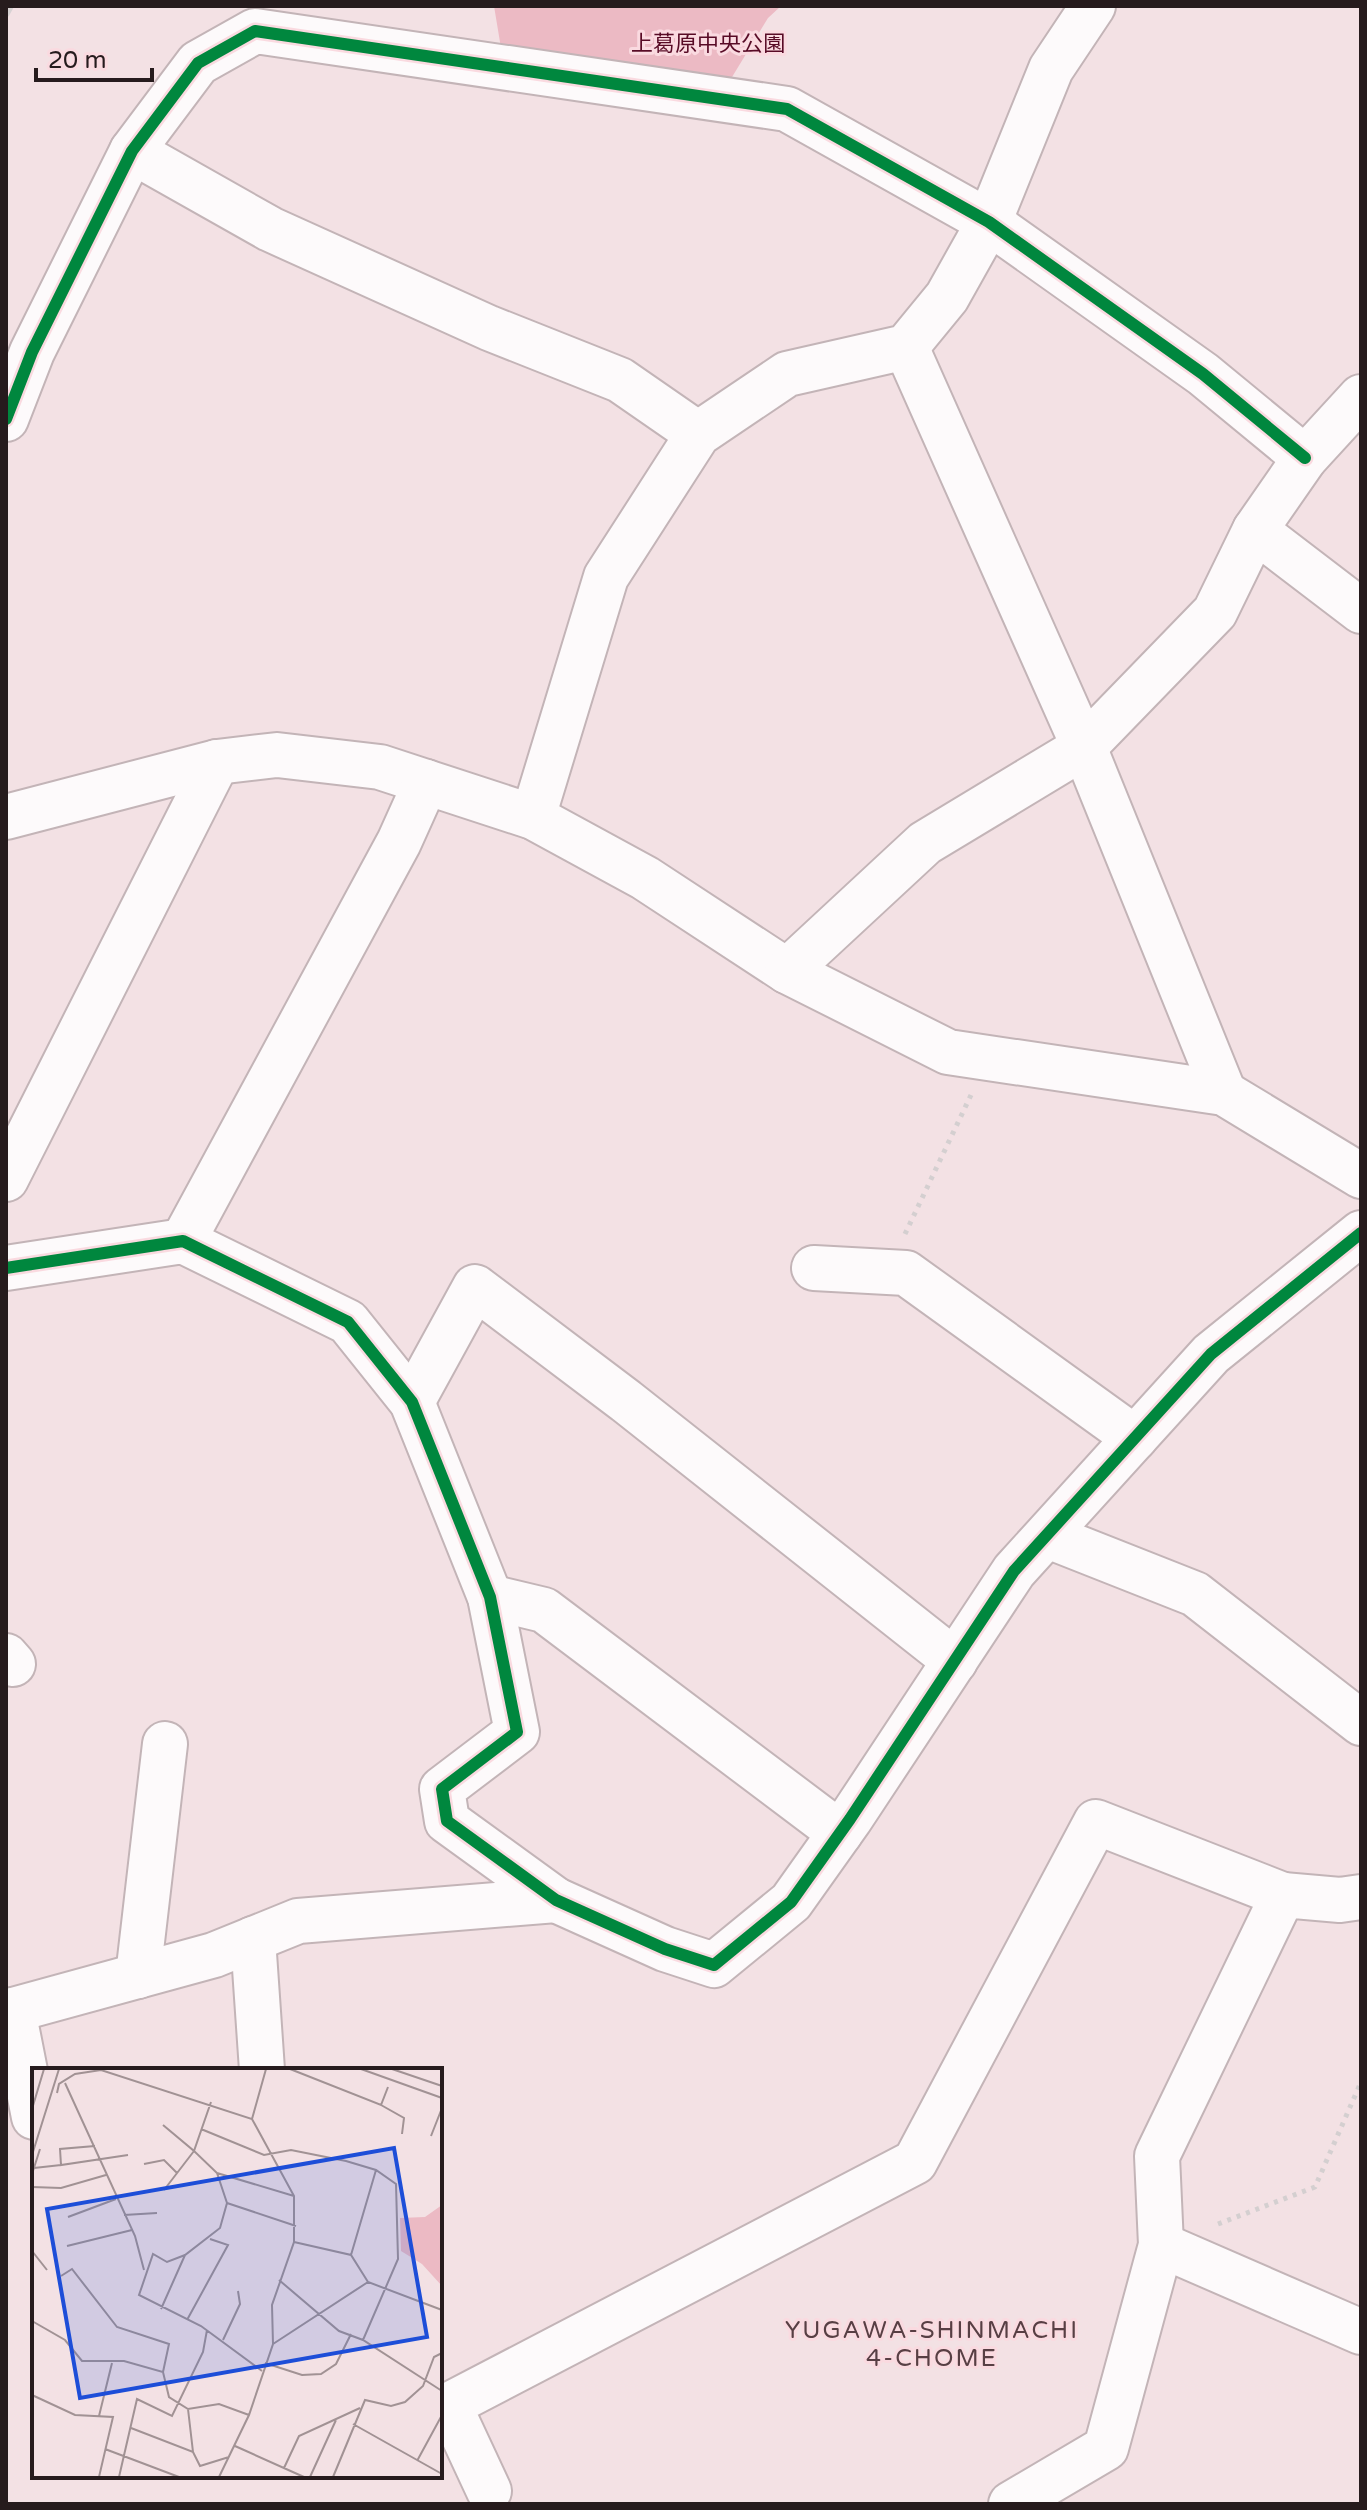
<svg xmlns="http://www.w3.org/2000/svg" width="1367" height="2510" viewBox="0 0 1367 2510" font-family="'Varela Round','Noto Sans JP',sans-serif">
	<rect width="100%" height="100%" fill="#f3e1e4"/>
	<path fill="#ecbac4" d="M494,6H781L768,18L729,82L501,48Z"/>
	<g fill="none" stroke-linecap="round" stroke-linejoin="round">
		<g stroke="#c3b4b7" stroke-width="48">
			<g id="minor">
				<path d="M132,151L270,229L489,328L620,380L698,434"/>
				<path d="M906,347L1084,747L1224,1093"/>
				<path d="M6,419L32,352L132,151L198,63L255,31L787,109L989,222L1203,374L1305,458"/>
				<path d="M1255,530L1361,611"/>
				<path d="M6,817L217,762L277,755L380,767L533,817L645,878L787,971L948,1052L1224,1093L1361,1176"/>
				<path d="M533,817L606,577L698,434L787,374L906,347L947,297L989,222L1051,69L1093,6"/>
				<path d="M787,971L925,843L1084,747L1215,612L1255,530L1305,458L1361,397"/>
				<path d="M6,1179L217,762"/>
				<path d="M183,1241L399,842L426,782"/>
				<path d="M6,1268L183,1241L348,1322L412,1402L490,1597L517,1732L442,1789L447,1821L556,1900L665,1949L714,1965L791,1902L850,1819L1014,1571L1211,1354L1361,1233"/>
				<path d="M814,1268L906,1273L1135,1438"/>
				<path d="M412,1402L475,1287L626,1401L955,1661"/>
				<path d="M1048,1536L1195,1594L1361,1723"/>
				<path d="M490,1597L544,1610L840,1833"/>
				<path d="M6,1656L13,1664"/>
				<path d="M253,1939L262,2070"/>
				<path d="M138,1976L165,1744"/>
				<path d="M13,2010L34,2117"/>
				<path d="M6,2012L214,1955L298,1921L556,1900"/>
				<path d="M1161,2245L1361,2332"/>
				<path d="M489,2491L449,2405L915,2162L1096,1822L1283,1895"/>
				<path d="M1011,2504L1106,2448L1161,2245L1157,2156L1283,1895L1340,1900L1361,1897"/>
			</g>
		</g>
		<g stroke="#d4cfd0" stroke-width="5" stroke-dasharray="4 6" stroke-linecap="butt">
			<path d="M905,1234L971,1095"/>
			<path d="M1218,2224L1315,2187L1361,2082"/>
		</g>
		<use href="#minor" stroke="#fdfafb" stroke-width="44"/>
		<path stroke="#d7d2d3" stroke-width="6" stroke-dasharray="16 8" stroke-linecap="butt" d="M6,15L11,6"/>
		<g stroke="#fadae0" stroke-width="17">
			<g id="cycleway">
				<path d="M6,419L32,352L132,151L198,63L255,31L787,109L989,222L1203,374L1305,458"/>
				<path d="M6,1268L183,1241L348,1322L412,1402L490,1597L517,1732L442,1789L447,1821L556,1900L665,1949L714,1965L791,1902L850,1819L1014,1571L1211,1354L1361,1233"/>
			</g>
		</g>
		<use href="#cycleway" stroke="#00873e" stroke-width="12"/>
	</g>
	<g text-anchor="middle" stroke-width="6" stroke-linejoin="round" paint-order="stroke">
		<g font-size="22" fill="#580b26" stroke="#fadae0">
			<text x="708" y="51">上葛原中央公園</text>
		</g>
		<g font-size="24" letter-spacing="2" fill="#583f44" stroke="#fadae0">
			<text x="932" y="2338">YUGAWA-SHINMACHI<tspan x="932" dy="28">4-CHOME</tspan></text>
		</g>
	</g>
	<g transform="translate(32 2068)">
		<rect width="410" height="410" fill="#f3e1e4"/>
		<path d="M410,137V218L390,196L369,183L368,150L393,149Z" fill="#ecbac4"/>
		<path fill="none" stroke="#a19294" stroke-width="2" d="M258,1L349,37L356,19M329,1L410,30M360,1L410,18M33,15L103,168L112,202M25,25L27,16L43,6L69,2L220,51L262,128V174L240,237L241,276L217,347L187,409M179,34L162,83L185,105L195,135L188,160L153,187L135,194L121,186L107,227L169,258L230,303M349,37L372,50L370,66M0,41L12,1M220,51L234,1M131,57L162,83L132,122M169,61L232,87L259,82L314,93L344,102L364,116L366,191L331,272M399,68L410,40M63,78L28,81L29,97L96,87M0,87L27,1M112,96L132,92L145,105M2,100L29,97M185,105L262,128M0,106L8,81M0,119L29,120L74,107M195,135L264,158M92,147L125,145M36,149L84,131M262,174L319,187L336,214L410,242M35,178L100,162M0,183L15,202M319,187L344,102M29,208L40,201L85,259L137,276L131,304M247,212L307,263L331,272L410,323M129,241L153,187M155,252L196,177L178,171M0,253L33,272L50,293H92L131,304L137,329L156,341L187,336L217,347M191,272L208,236L206,223M241,276L336,214M233,295L270,307L289,306L304,296L319,266M0,327L43,347L81,349L67,409M67,348L80,295M321,356L410,406M99,360L161,384L156,341M203,378L272,409M73,381L147,409M161,384L168,398L197,389M385,393L410,347M252,400L267,368L328,340M87,409L105,331L140,348L171,284L175,262M278,409L304,352M301,409L333,332L359,338L373,334L391,318L402,289L410,285"/>
		<path fill="#1d4ed8" fill-opacity="0.15" stroke="#1d4ed8" stroke-width="4" d="M362,80L395,269L48,330L15,141Z"/>
		<rect width="410" height="410" fill="none" stroke="#261b1d" stroke-width="4"/>
	</g>
	<rect width="1367" height="2510" fill="none" stroke="#261b1d" stroke-width="16"/>
	<path d="M36 68v12h116v-12" fill="none" stroke="#261b1d" stroke-width="4"/>
	<text x="48" y="68" font-size="24" fill="#261b1d" stroke="#fadae0" stroke-width="6" paint-order="stroke">20 m</text>
</svg>
